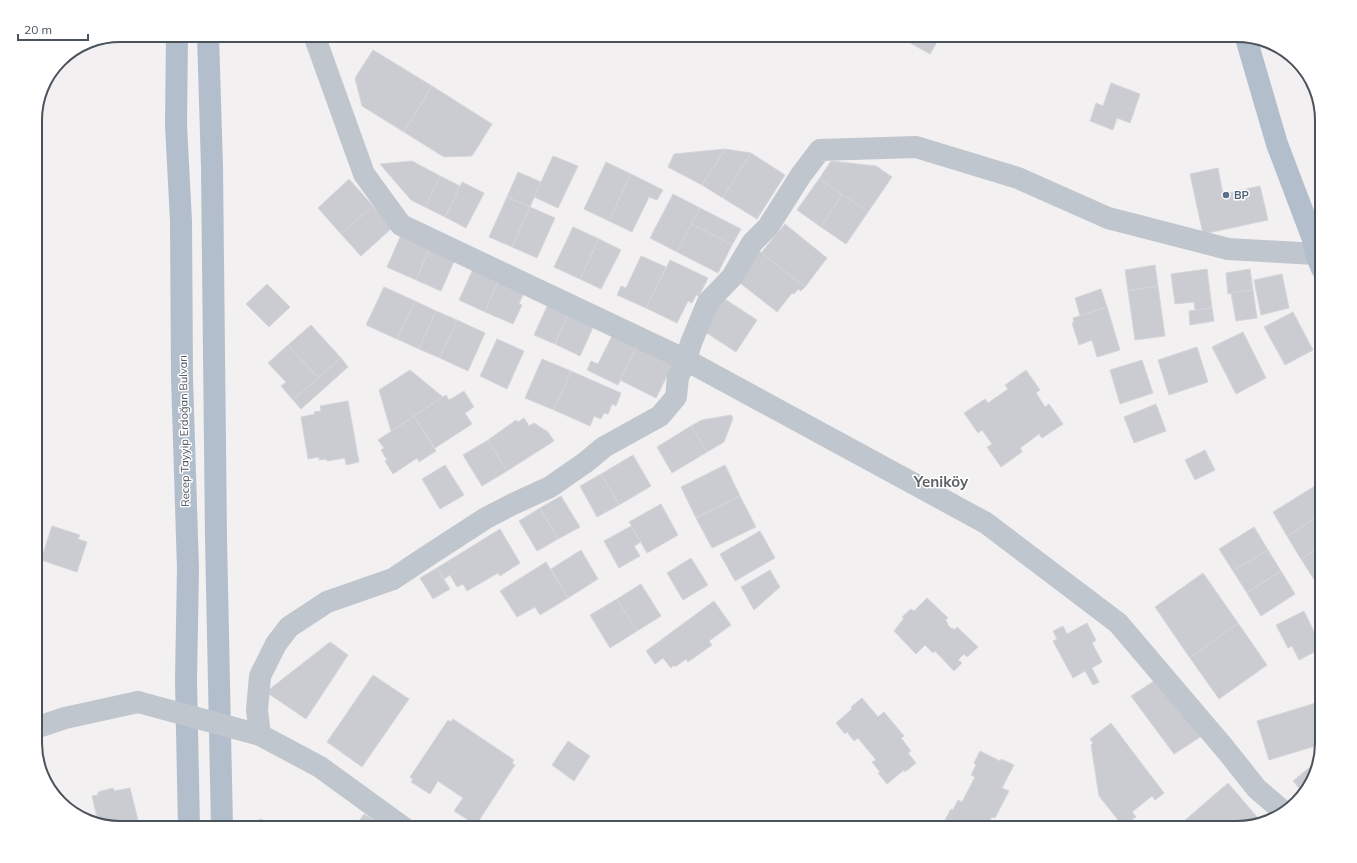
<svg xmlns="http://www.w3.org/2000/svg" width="1357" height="863" viewBox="0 0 1357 863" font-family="Mulish,sans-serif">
	<rect width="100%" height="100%" fill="#f2f0f0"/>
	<g fill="#cbccd2" stroke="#d5d6db">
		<path d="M757,35H784L783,38Z"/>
		<path d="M896,35H941L930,54Z"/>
		<path d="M373,50L432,86L404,132L362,106L355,78Z"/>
		<path d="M1111,83L1140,94L1130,123L1117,118L1113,130L1090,121L1096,103L1103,106Z"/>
		<path d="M432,86L492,124L472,156L444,157L404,132Z"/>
		<path d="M725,149L751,153L723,198L702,185Z"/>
		<path d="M725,149L702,185L668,167L674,154Z"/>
		<path d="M751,153L785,175L757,219L723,198Z"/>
		<path d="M553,156L578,166L558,208L534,197Z"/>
		<path d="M412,161L440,176L425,207L411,200L380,164Z"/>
		<path d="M831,161L876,166L892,177L868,212L819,179Z"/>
		<path d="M606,162L631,174L609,221L584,209Z"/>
		<path d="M1218,168L1223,194L1260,186L1268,220L1203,234L1190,174Z"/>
		<path d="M518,172L541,182L530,207L507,197Z"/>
		<path d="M631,174L663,190L657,200L649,197L632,232L609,221Z"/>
		<path d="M440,176L460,186L445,217L425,207Z"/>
		<path d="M349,179L373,206L341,234L318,208Z"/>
		<path d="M819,179L842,194L821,227L797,210Z"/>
		<path d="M462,182L484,193L466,228L445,217Z"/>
		<path d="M673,194L700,208L677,252L650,238Z"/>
		<path d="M842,194L868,212L846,244L821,227Z"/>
		<path d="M507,197L530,207L512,247L489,237Z"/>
		<path d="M373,206L392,228L361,256L341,234Z"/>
		<path d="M530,207L555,218L537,258L512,247Z"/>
		<path d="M700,208L741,229L732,245L691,224Z"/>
		<path d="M691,224L732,245L718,273L677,252Z"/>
		<path d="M785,224L827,258L805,287L761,253Z"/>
		<path d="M573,227L599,239L580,279L554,267Z"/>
		<path d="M401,235L430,248L416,280L387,267Z"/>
		<path d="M599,239L621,250L601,289L580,279Z"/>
		<path d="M430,248L455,259L441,291L416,280Z"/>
		<path d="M758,250L805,287L801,291L798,289L794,294L792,293L777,312L735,279Z"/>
		<path d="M641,256L666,267L646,308L617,295L621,286L626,288Z"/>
		<path d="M670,260L708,278L699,296L696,295L692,303L688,301L677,323L646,308Z"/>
		<path d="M1155,265L1158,286L1128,291L1125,270Z"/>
		<path d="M474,267L499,279L485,312L459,300Z"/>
		<path d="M1207,269L1212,308L1195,310L1194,302L1175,304L1171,274Z"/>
		<path d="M1250,269L1253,290L1228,294L1226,273Z"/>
		<path d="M1282,274L1289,308L1261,315L1254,280Z"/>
		<path d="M499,279L525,290L519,304L522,305L513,324L485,312Z"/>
		<path d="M267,284L290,307L269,327L246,304Z"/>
		<path d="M1158,286L1165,336L1135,340L1128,291Z"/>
		<path d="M384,287L415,301L397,339L366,325Z"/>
		<path d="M1101,289L1107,307L1080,316L1075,298Z"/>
		<path d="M1253,290L1257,318L1236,321L1231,293Z"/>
		<path d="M720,296L757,320L736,352L699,328Z"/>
		<path d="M415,301L436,311L419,349L397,339Z"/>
		<path d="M549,302L569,311L555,344L534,335Z"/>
		<path d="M1107,307L1120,350L1097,357L1092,340L1079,345L1072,323H1074L1073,318Z"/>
		<path d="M1212,308L1214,321L1190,325L1189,311Z"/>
		<path d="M436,311L457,320L440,358L419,349Z"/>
		<path d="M569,311L595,323L580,356L555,344Z"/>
		<path d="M1293,312L1313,350L1285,365L1264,327Z"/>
		<path d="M457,320L485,333L468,371L440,358Z"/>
		<path d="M311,325L341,358L318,378L288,345Z"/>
		<path d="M614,332L638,344L618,385L587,370L591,361L598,364Z"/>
		<path d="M1243,332L1266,378L1236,394L1212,347Z"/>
		<path d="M497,339L524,351L507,389L480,376Z"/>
		<path d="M638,344L674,362L656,398L620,380Z"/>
		<path d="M288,345L318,378L293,400L281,386L286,382L268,363Z"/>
		<path d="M1197,347L1208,382L1169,395L1158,360Z"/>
		<path d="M341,358L348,367L301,409L293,400Z"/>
		<path d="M542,359L571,371L554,410L525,398Z"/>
		<path d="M1142,360L1153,393L1120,404L1110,370Z"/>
		<path d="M410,370L443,397L391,431L379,390Z"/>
		<path d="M1026,370L1040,390L1036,393L1045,407L1049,404L1063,424L1042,438L1039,434L1020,448L1022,452L1001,467L987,447L992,444L982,430L978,433L964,413L985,399L988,403L1008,389L1005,385Z"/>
		<path d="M571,371L621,393L616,406L612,404L608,414L604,413L601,419L594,416L590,426L554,410Z"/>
		<path d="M464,391L474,407L465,413L472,424L435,448L414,416L446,395L449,400Z"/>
		<path d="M348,401L359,462L346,465L345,458L327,461V459L319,460V457L308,459L301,417L315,414L314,412L321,411L320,406Z"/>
		<path d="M1156,404L1166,431L1134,443L1124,417Z"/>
		<path d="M731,415L733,418L724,442L707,452L691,426L702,420Z"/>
		<path d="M414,416L436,451L419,462L417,458L393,474L385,461L387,460L381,450L384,448L378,440Z"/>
		<path d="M524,418L529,426L534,423L548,432L554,441L507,471L488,440L516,420L518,422Z"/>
		<path d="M691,426L707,452L672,473L657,447Z"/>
		<path d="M488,440L507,471L482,486L463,455Z"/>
		<path d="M1205,450L1215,470L1195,480L1185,460Z"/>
		<path d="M633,455L651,486L619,505L601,474Z"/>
		<path d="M445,465L464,495L440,509L422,479Z"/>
		<path d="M725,465L740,496L696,518L681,487Z"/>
		<path d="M601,474L619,505L597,517L580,486Z"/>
		<path d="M1318,484L1322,489V514L1287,536L1273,512Z"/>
		<path d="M561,496L580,527L558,539L540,508Z"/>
		<path d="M740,496L756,527L712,548L696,518Z"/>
		<path d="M661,504L678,535L647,553L629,522Z"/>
		<path d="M540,508L558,539L537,551L519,521Z"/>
		<path d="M1322,514V546L1301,559L1287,536Z"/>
		<path d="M52,526L80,535L78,539L87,542L77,572L41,560Z"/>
		<path d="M631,526L641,542L634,546L640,556L619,568L604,541Z"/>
		<path d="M1254,527L1268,550L1233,571L1219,549Z"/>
		<path d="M500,529L520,563L500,576L498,573L467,591L463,584L457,587L450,575L444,579L437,568Z"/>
		<path d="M760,531L775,558L735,581L720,554Z"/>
		<path d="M1322,546V581L1317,584L1301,559Z"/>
		<path d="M581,550L598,579L568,598L551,569Z"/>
		<path d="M1268,550L1281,571L1247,593L1233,571Z"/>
		<path d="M691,558L708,585L683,600L667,573Z"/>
		<path d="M546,562L568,598L540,615L535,607L517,617L500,591Z"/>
		<path d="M437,568L450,589L433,599L420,578Z"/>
		<path d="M770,570L780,587L754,610L741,587Z"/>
		<path d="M1281,571L1295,594L1261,616L1247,593Z"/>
		<path d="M1203,573L1238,623L1190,658L1155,607Z"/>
		<path d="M641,584L661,616L637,631L617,599Z"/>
		<path d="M927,598L948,618L945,620L948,623L947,624L952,629L953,628L955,630L957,627L978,647L967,657L964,654L958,660L962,663L954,671L935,651L933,653L925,645L916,654L894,631L904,618L902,617L911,609L914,611Z"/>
		<path d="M617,599L637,631L610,648L590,615Z"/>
		<path d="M714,601L731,625L709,641L712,645L688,662L686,659L675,667L674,665L671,668L663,658L655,664L646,651Z"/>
		<path d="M1304,611L1322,648L1299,660L1292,646L1288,648L1276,625Z"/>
		<path d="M1087,623L1096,640L1092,643L1102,662L1092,668L1099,682L1093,685L1085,671L1073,678L1053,641L1057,639L1053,631L1063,626L1067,634Z"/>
		<path d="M1238,623L1267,665L1219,699L1190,658Z"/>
		<path d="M330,642L348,655L306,719L266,692Z"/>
		<path d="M373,675L409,699L362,767L327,742Z"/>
		<path d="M1162,676L1208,732L1174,754L1131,696Z"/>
		<path d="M862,698L878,717L884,712L904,736L901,738L911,751L908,753L916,763L905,772L904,770L887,784L878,773L880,772L872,762L876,760L858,738L854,741L847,732L845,734L836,723L852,709L851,707Z"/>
		<path d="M1322,701V744L1269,760L1257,721Z"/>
		<path d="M453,719L514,760L512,763L515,765L478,822L475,820L473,823L454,811L463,798L438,781L430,794L411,782L413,779L410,777L448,720L451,722Z"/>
		<path d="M1111,723L1164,793L1155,800L1152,796L1132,812L1136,817L1123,826L1099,796L1091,745L1093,743L1090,739Z"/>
		<path d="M568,741L590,756L574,781L552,765Z"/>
		<path d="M980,751L1000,761L1001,759L1014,765L1002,788L1009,791L995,818L992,817L986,828H957L944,822L951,809L953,810L958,800L962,802L975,777L971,775L976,765L974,763Z"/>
		<path d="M1316,762L1308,790L1304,794L1293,781Z"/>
		<path d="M1228,783L1257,817L1247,825L1237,828H1176Z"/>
		<path d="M113,788L114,791L130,788L140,828H120L98,821L92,796L98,795V792Z"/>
		<path d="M364,814L386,828H354Z"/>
		<path d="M260,819L281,828H255Z"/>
		<path d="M292,823L302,828H290Z"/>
	</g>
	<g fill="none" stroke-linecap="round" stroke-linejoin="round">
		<g stroke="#c0c6cd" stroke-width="22">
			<path d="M314,35L364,174L401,225L686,360L986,523L1118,623L1226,750L1257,789L1284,812"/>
			<path d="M35,728L65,718L138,702"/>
			<path d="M404,828L320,767L260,735L257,710L260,676L276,644L289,627L327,602L393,579L429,555L486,518L513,504L550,487L586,462L604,447L660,416L676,397L678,377L686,360L691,343L708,302L732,277L752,243L768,227L801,175L820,150L916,147L1018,178L1108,218L1228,249L1316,254"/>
		</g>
		<g stroke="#b3becc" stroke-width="22">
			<path d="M177,35L176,125L181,221L182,377L188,569L186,680L189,828"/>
			<path d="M208,35L212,168L216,538L222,828"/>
			<path d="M1246,38L1277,144L1313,239L1316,254L1322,269"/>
		</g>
		<path stroke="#c0c6cd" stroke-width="22" d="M138,702L260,735"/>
	</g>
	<circle fill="#5c6f8a" stroke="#fff" stroke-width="1.5" cx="1226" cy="195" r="4"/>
	<g text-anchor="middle" stroke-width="3" stroke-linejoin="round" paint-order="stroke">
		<g font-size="11" font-weight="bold" fill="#4e5e75" stroke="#fff" text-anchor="start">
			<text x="1234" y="199">BP</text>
		</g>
		<g font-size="11" fill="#4a525b" stroke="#fff">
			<text transform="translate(184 431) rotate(-91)" y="4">Recep Tayyip Erdoğan Bulvarı</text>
		</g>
		<g font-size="15" font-weight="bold" fill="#5d6064" stroke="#fff">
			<text x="941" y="487">Yeniköy</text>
		</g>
	</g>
	<path d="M0 0H1357V863H0ZM120 42H1237A78 78 0 0 1 1315 120V743A78 78 0 0 1 1237 821H120A78 78 0 0 1 42 743V120A78 78 0 0 1 120 42Z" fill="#fff" fill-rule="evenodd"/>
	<path fill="none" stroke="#4a525b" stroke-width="2" d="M120 42H1237A78 78 0 0 1 1315 120V743A78 78 0 0 1 1237 821H120A78 78 0 0 1 42 743V120A78 78 0 0 1 120 42Z"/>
	<path d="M18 34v6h70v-6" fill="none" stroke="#4a525b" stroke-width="2"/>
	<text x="24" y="34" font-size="12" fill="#4a525b" stroke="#ffffff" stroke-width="3" paint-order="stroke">20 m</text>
</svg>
